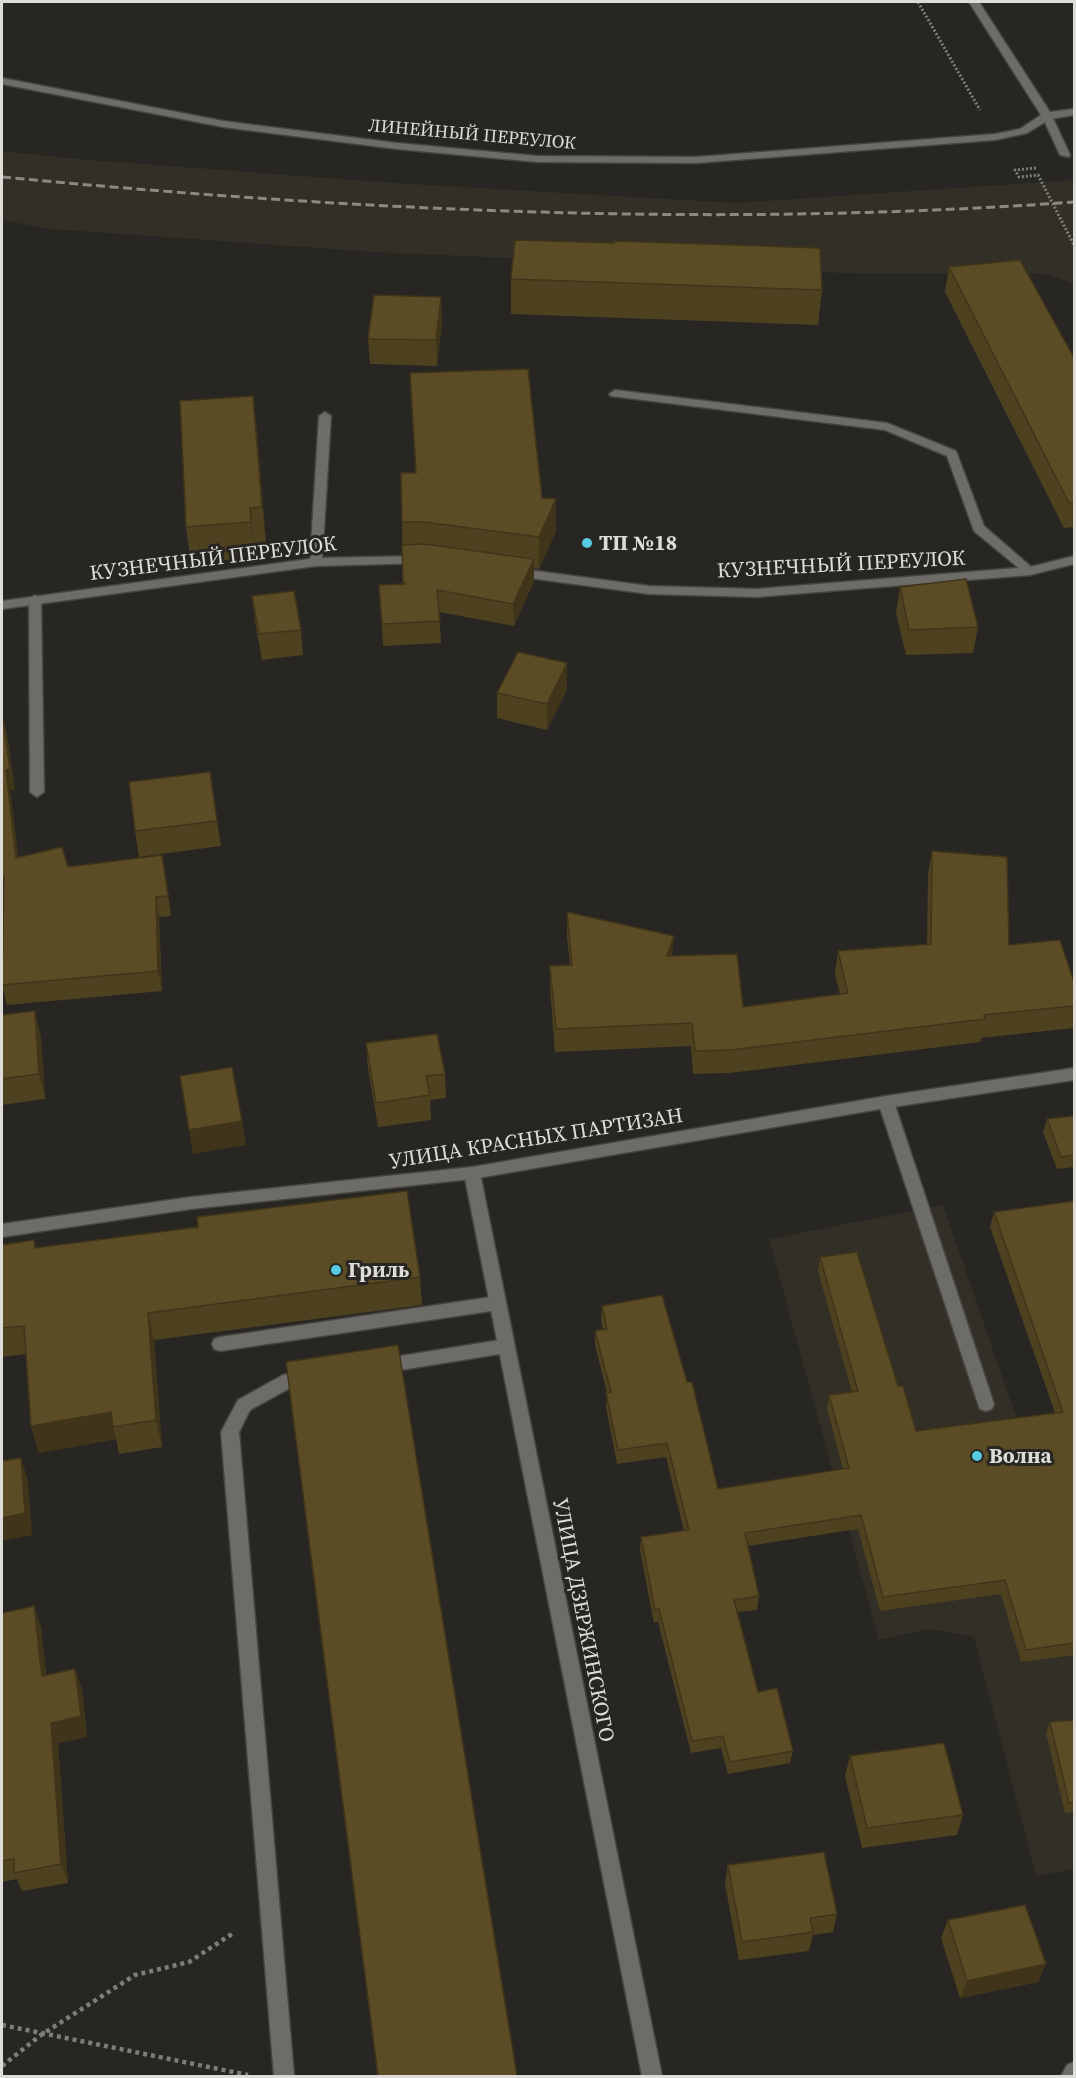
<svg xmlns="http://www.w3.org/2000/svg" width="1076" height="2078" viewBox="0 0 1076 2078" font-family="'Source Serif 4',serif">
	<rect width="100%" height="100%" fill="#282622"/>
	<g fill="#322f26">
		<path d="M2,151L77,159L394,183L736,203L1074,180V284L1046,274L843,273L374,252L50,229L2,220Z"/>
		<path d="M943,1205L1021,1431L1074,1424V1869L1036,1876L974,1637L928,1629L879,1640L769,1239Z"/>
	</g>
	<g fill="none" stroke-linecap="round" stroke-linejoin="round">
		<g stroke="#454441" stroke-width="3">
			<g id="service">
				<path d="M1047,113L1052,116L1070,155L1069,157L1060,155L1042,116Z"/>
				<path d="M615,390L887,423L956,451L984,526L1036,571L1030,575L1026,574L974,531L947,456L885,430L611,396L609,394Z"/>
				<path d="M325,412L331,416L322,562L316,566L310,562L319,416Z"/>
				<path d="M35,595L41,599L44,792L37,797L30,792L29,599Z"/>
				<path d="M886,1096L891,1098L894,1102L994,1404L992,1409L986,1411L980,1409L978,1404L878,1102L881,1098Z"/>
				<path d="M498,1296L504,1298L506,1303L504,1308L498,1310L220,1351L214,1349L212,1344L214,1339L220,1337Z"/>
				<path d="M506,1339L512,1341L514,1346L512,1351L506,1353L382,1373L376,1371L374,1366L376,1361L382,1359Z"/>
				<path d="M308,1370L314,1372L316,1377L314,1382L292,1387L250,1410L239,1432L294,2076H274L221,1432L238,1400L283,1375Z"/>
				<path d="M1074,2062V2076H1061L1067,2065Z"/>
			</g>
		</g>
		<g stroke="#454441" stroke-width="3">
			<g id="minor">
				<path d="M969,2H979L1050,112L1074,109V115L1050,119L1027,133L995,140L696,163L538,162L397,149L223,127L2,84V78L223,121L397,143L538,156L696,157L995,134L1020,129L1041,115Z"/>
				<path d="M422,556L428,560L426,563L316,566L2,609V601L316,558Z"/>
				<path d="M1074,556V564L1030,575L757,597L649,594L514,576L508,572L514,568L649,586L757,589L1030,567Z"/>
				<path d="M472,1167L478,1169L480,1173L662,2076H642L464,1173L466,1169Z"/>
			</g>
		</g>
		<g stroke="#454441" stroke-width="3">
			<path id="tertiary" d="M1074,1068V1080L886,1108L472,1179L191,1209L2,1237V1224L191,1197L472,1167L886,1096Z"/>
		</g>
		<g stroke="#7e7d79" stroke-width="3" stroke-dasharray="2 2" stroke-linecap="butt">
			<path d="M918,2L980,110"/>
			<path d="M1036,168L1015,170L1019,177L1038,175L1074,245"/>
		</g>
		<g stroke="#7e7d79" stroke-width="4.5" stroke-dasharray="4 4" stroke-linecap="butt">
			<path d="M2,2025L248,2075"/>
			<path d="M2,2066L41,2035L135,1975L189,1962L235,1932"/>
		</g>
		<use href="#service" fill="#6e6c68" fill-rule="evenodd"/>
		<use href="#minor" fill="#6e6c68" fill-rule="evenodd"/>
		<use href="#tertiary" fill="#6e6c68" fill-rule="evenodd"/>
		<path stroke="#8a8985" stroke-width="3" stroke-dasharray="9 4.5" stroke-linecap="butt" d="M2,177C359,211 716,228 1074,202"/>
	</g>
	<g fill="#4e4120">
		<path d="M614,243L822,290L818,325L511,314V279Z"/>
		<path d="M949,267L1074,358V527L1064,528L945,292Z"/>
		<path d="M441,297L442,322L437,366L370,364L368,339Z"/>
		<path d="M410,373L542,498L556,531L539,569L534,568V581L514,626L439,612L441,643L383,646L379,585L403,584L402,522L416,473Z"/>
		<path d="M257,431L266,543L254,544L255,558L191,563L186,527Z"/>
		<path d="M900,587L978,627L973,653L906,655L896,613Z"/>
		<path d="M252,596L301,630L303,655L262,660L255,622Z"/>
		<path d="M567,663V689L547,730L497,718V693Z"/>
		<path d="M2,714L7,735L15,790H10L18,857L68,867L166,875L171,916L159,917L162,991L7,1005L2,985L4,897Z"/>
		<path d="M210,772L221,846L139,857L135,831Z"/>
		<path d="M932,851L1009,945L1074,982V1028L981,1038L980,1042L729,1073L693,1074L691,1046L555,1052L550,989V966L570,965L567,936V912L673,956L743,1007L840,994L835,974L838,951L927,944L928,874Z"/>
		<path d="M2,1015L41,1036L45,1099L2,1105Z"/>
		<path d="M366,1043L445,1074L446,1098L430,1100L431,1120L378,1127L368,1068Z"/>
		<path d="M1074,1116V1167L1057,1169L1043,1132L1047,1119Z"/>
		<path d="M1074,1201V1655L1021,1662L1001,1594L880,1611L858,1529L748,1546L759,1596L757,1610L738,1612L758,1692L793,1751L790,1763L728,1774L721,1748L691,1753L658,1622L654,1623L640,1550L641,1537L684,1531L666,1457L617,1464L606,1407L607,1393L595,1345V1331L603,1330L601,1320L602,1306L718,1489L843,1469L827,1409L829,1395L852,1392L818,1271L820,1257L898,1386L916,1431L1055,1413L990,1227L994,1212Z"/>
		<path d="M2,1245L420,1277L422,1305L154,1340L162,1447L119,1454L116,1439L39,1453L31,1426L26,1354L2,1357Z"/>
		<path d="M2,1613L41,1627L46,1675L75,1669L82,1690L87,1737L58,1743L68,1883L22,1891L17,1879L2,1882Z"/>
		<path d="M1074,1720V1812L1065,1813L1046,1733L1050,1722Z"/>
		<path d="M850,1756L963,1815L957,1835L862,1848L845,1776Z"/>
		<path d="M728,1865L837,1914L833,1932L813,1935L809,1951L739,1960L725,1884Z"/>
		<path d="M948,1920L1038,1982L960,1998L941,1938Z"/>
	</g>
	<g fill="#40351a">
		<path d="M441,297L442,322L437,366L436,340Z"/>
		<path d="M253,396L257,431L266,543L262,507Z"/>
		<path d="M556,499V531L539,569V537Z"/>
		<path d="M250,508L254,544L255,558L251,522Z"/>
		<path d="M534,559V581L514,626L513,604Z"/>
		<path d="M567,663V689L547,730V704Z"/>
		<path d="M2,714L7,735L15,790H10L21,878L16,858L6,770Z"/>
		<path d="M162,855L166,875L171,916L168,896Z"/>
		<path d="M4,876L9,896L2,898V877Z"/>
		<path d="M156,897L159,917L162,991L158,971Z"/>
		<path d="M674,936L672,959L667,956Z"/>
		<path d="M35,1011L41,1036L45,1099L39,1074Z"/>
		<path d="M242,1121L246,1145L193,1154L189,1130Z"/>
		<path d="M148,1313L154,1340L162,1447L156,1420Z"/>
		<path d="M111,1412L113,1427L116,1439L39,1453L31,1426Z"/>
		<path d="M21,1458L28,1480L32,1535L2,1541V1518Z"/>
		<path d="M34,1606L41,1627L49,1697L42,1676Z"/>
		<path d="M75,1669L82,1690L87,1737L58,1743L68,1883L61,1864L51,1723Z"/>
		<path d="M1046,1964L1038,1982L960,1998L967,1981Z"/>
	</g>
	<g fill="#5b4c25" stroke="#40351a" stroke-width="1.5">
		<path d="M515,240L614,243V241L820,248L822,290L511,279Z"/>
		<path d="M1020,260L1074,358V502L1069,503L949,267Z"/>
		<path d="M374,295L441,297L436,340L368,339Z"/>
		<path d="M528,369L542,498L556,499L539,537L424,522H402L401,473H416L410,373Z"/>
		<path d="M253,396L262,507L250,508L251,522L186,527L180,401Z"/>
		<path d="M424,544L534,559L513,604L437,590L440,621L382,624L379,585L406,584L403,583L402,545Z"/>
		<path d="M966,579L978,627L909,630L900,587Z"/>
		<path d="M294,591L301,630L259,634L252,596Z"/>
		<path d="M518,652L567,663L547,704L497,693Z"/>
		<path d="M2,714L10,769L6,770L16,858L62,847L68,867L162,855L168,896L156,897L158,971L2,985L4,876L2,877Z"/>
		<path d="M210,772L217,821L135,831L129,782Z"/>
		<path d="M932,851L1007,857L1009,945L1060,940L1074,982V1006L984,1015L985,1019L731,1050L695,1051L692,1023L556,1029L550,966L572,965L567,912L674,936L667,956L737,954L743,1007L848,993L838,951L931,944Z"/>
		<path d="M35,1011L39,1074L2,1079V1015Z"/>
		<path d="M437,1034L445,1074L426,1076L430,1095L376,1103L366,1043Z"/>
		<path d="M232,1067L242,1121L189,1130L180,1076Z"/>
		<path d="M1074,1116V1155L1061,1157L1047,1119Z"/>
		<path d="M407,1191L420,1277L148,1313L156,1420L113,1427L111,1412L31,1426L24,1326L2,1328V1245L34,1240L35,1248L198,1227L197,1217Z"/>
		<path d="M1074,1201V1643L1026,1650L1005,1580L883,1597L861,1515L745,1533L759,1596L734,1600L758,1692L777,1688L793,1751L730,1762L723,1736L692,1741L659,1609L655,1610L641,1537L689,1530L667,1443L618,1450L606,1393L611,1392L595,1331L607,1329L602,1306L662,1295L687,1382H692L718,1489L849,1468L829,1395L858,1391L820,1257L857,1252L898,1386H903L916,1431L1063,1412L994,1212Z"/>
		<path d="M398,1345L517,2076H378L286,1362Z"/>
		<path d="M21,1458L25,1513L2,1518V1461Z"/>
		<path d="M34,1606L42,1676L75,1669L81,1716L51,1723L61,1864L14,1873V1859L2,1861V1613Z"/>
		<path d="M1074,1720V1803H1069L1050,1722Z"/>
		<path d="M944,1743L963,1815L867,1828L850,1756Z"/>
		<path d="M824,1852L837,1914L810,1918L813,1932L742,1942L728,1865Z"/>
		<path d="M1025,1905L1046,1964L967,1981L948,1920Z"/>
	</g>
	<g fill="#55cae0" stroke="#282622" stroke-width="2">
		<circle cx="587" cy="543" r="6"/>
		<circle cx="336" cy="1270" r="6"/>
		<circle cx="977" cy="1456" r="6"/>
	</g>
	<g text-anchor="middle" stroke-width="6" stroke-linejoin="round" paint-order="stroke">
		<g font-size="18" fill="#dddcd9" stroke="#282622">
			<text transform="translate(472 134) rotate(5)" y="6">ЛИНЕЙНЫЙ ПЕРЕУЛОК</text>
		</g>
		<g font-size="21" font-weight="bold" fill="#dddcd9" stroke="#282622" text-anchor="start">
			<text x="599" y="550">ТП №18</text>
			<text x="348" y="1277">Гриль</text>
			<text x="989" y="1463">Волна</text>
		</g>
		<g font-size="21" fill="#dddcd9" stroke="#282622">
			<text transform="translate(213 558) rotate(-7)" y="7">КУЗНЕЧНЫЙ ПЕРЕУЛОК</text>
			<text transform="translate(841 564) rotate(-3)" y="7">КУЗНЕЧНЫЙ ПЕРЕУЛОК</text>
			<text transform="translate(536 1138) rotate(-9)" y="7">УЛИЦА КРАСНЫХ ПАРТИЗАН</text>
			<text transform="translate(584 1620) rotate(79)" y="7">УЛИЦА ДЗЕРЖИНСКОГО</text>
		</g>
	</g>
	<rect width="1076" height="2078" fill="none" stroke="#dddcd9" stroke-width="6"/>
</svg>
